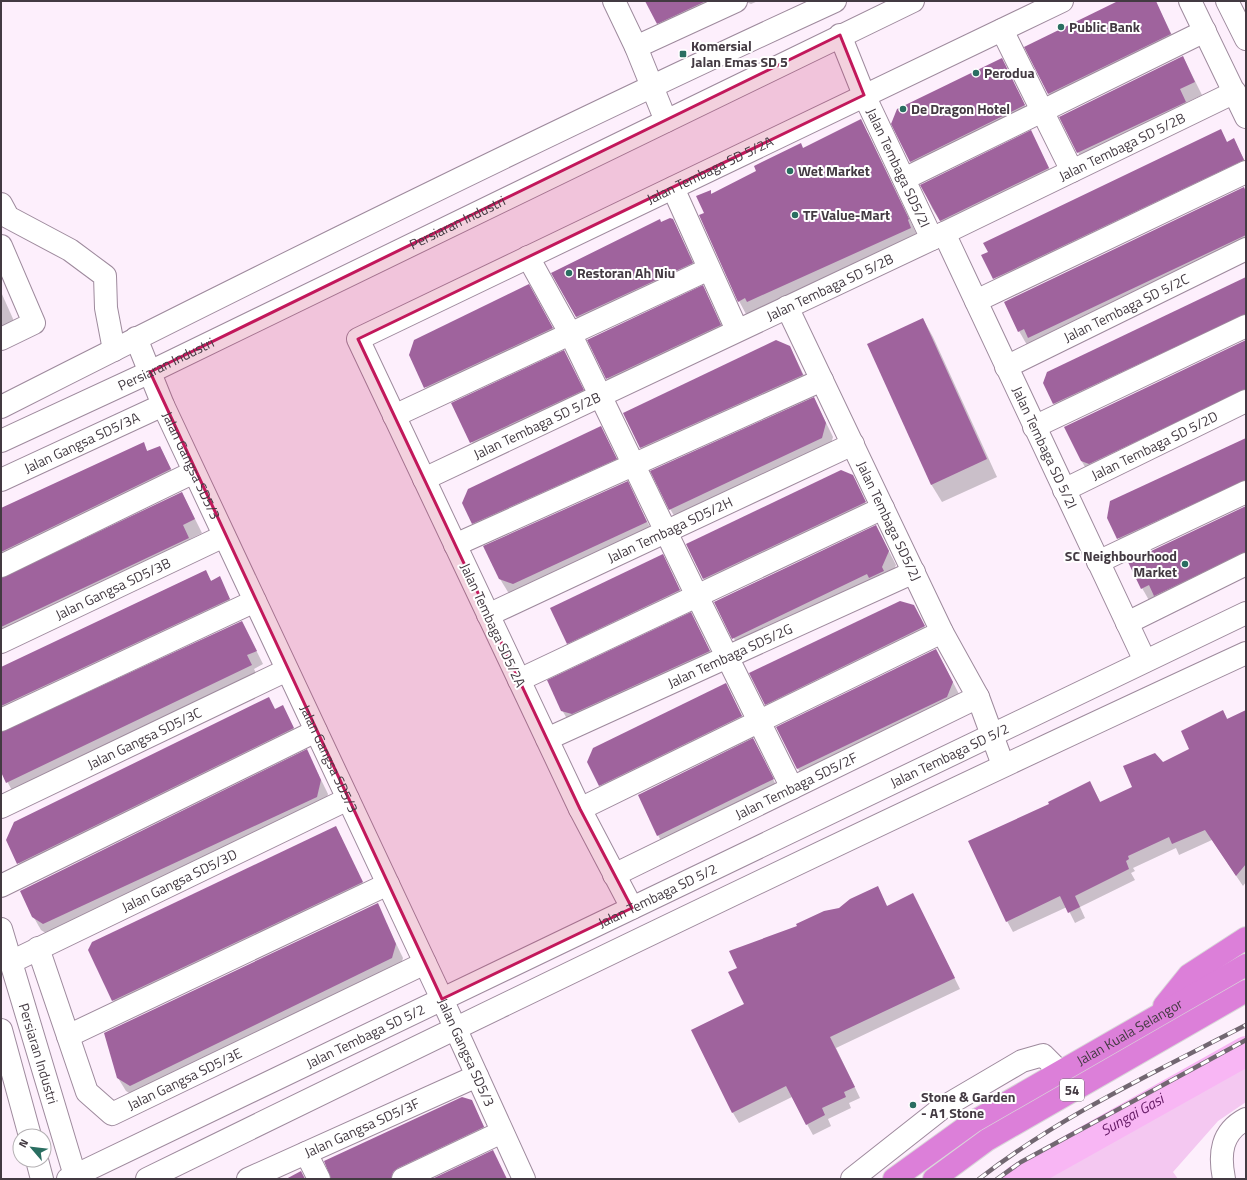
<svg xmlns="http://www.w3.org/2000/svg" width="1247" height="1180" viewBox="0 0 1247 1180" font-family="'Titillium Web',sans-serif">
	<rect width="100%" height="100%" fill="#fdeffc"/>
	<path fill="#f4c8f1" d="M1246,1064V1102L1218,1121L1173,1172L1178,1179H1039Z"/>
	<g fill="#0003">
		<path d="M646,1H758L751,4L746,2L666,36Z"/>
		<path d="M1122,1H1155L1178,47L1056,107L1026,48Z"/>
		<path d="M1183,57L1202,95L1187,102L1192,116L1085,166L1078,152Z"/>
		<path d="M1001,59L1032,119L918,175L892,124Z"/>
		<path d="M1031,132L1056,182L948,234L932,208L922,185Z"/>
		<path d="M868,133L916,233L918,242L756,315L754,311L746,314L739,301L705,214L710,191L712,195L803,149Z"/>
		<path d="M1234,140L1246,163L1001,292L994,279Z"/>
		<path d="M1246,193V252L1027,345L1019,331Z"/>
		<path d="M673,220L700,276L584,330L552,273L661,223Z"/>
		<path d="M1246,278V329L1061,417L1044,383Z"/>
		<path d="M703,287L728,338L615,392L588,340Z"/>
		<path d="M1,292L14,321L1,327Z"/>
		<path d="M536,298L560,342L433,401L410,355Z"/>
		<path d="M923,319L933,337L997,477L942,502L931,484Z"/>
		<path d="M1246,341V404L1089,474L1081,460Z"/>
		<path d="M790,347L810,388L648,461L624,413Z"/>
		<path d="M564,352L590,403L479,456L453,403Z"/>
		<path d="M814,398L833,437L829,451L678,522L670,509Z"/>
		<path d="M600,427L624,472L480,537L473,523Z"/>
		<path d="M1246,439V495L1126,552L1108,518Z"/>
		<path d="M143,444L148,452L160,447L178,483L1,570V509Z"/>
		<path d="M852,476L872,516L711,592L687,544Z"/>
		<path d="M627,482L654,535L521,597L508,592L500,579Z"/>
		<path d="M182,493L202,533L190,539L196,552L1,640V579Z"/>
		<path d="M1246,507V567L1150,602L1142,588Z"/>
		<path d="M876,526L896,565L889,581L741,652L715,602Z"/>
		<path d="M662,555L687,604L575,656L568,643Z"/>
		<path d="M205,571L211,581L219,578L237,613L1,724V668Z"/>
		<path d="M691,614L717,665L570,724L562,710Z"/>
		<path d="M921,620L932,640L773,718L766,704Z"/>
		<path d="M242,622L263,664L254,669L259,679L15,796L1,770V733Z"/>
		<path d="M943,663L960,696L805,782L777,728Z"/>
		<path d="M726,685L749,729L607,799L600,785Z"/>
		<path d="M282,707L301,742L26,877L7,840Z"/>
		<path d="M1223,711L1228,720L1246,711V882L1243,886L1212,840L1179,855L1176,848L1133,868L1135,871L1131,873L1135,880L1080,907L1085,918L1075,923L1067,907L1013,932L1007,921L1050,804L1090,783L1101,803L1133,788L1163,764L1191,750Z"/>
		<path d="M753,739L780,793L665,849L658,835Z"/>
		<path d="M307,751L328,794L324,810L52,937L41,930L33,916Z"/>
		<path d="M336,827L369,896L120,1014L89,950Z"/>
		<path d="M883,898L887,907L918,905L960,989L836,1048L860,1098L849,1103L851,1108L828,1119L831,1126L813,1135L792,1097L739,1123L733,1113L746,1004Z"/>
		<path d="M377,904L403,958L399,971L138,1099L126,1091L118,1078Z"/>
		<path d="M471,1101L491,1140L409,1179H332Z"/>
	</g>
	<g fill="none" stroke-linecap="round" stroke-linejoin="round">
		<path stroke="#f8b6f4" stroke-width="30" id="s1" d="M1018,1179L1246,1051"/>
	</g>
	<g fill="#9f639d">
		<path d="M645,1H706L657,24Z"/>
		<path d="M1118,1H1156L1171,34L1048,94L1024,47Z"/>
		<path d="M1183,56L1195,82L1180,89L1186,102L1077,153L1059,117Z"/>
		<path d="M1002,58L1025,105L910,162L891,124L897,109Z"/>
		<path d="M861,119L909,219L908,220L911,228L747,302L745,298L738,302L699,215L704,213L696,196L711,190V194L756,171L754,166L801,143L803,148Z"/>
		<path d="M1221,129L1227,142L1234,138L1244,160L993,279L981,255L988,252L983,243Z"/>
		<path d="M1031,130L1049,168L940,221L920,185Z"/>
		<path d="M1244,187L1246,192V235L1028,338L1024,329L1018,332L1004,302Z"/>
		<path d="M670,218L673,219L693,263L576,317L551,273L660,219L661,222Z"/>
		<path d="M1246,277V314L1053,404L1043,383L1047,372Z"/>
		<path d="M529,284L553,328L424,388L409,355L414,340Z"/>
		<path d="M703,285L721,325L606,379L587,340Z"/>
		<path d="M923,318L987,459L931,485L867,344Z"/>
		<path d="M776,340L790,346L803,375L640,448L623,413Z"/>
		<path d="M1246,340V389L1089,464L1081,461L1064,427Z"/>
		<path d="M564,350L584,390L470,443L451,403Z"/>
		<path d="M814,397L826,423L822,438L669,510L650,471Z"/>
		<path d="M601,426L617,459L472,524L462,503L468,489Z"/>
		<path d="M1246,438V480L1117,539L1107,518L1110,501Z"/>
		<path d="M144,442L147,451L160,446L171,469L1,552V508Z"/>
		<path d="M841,470L853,475L866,502L703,579L686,544Z"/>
		<path d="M628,481L647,522L513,584L499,579L483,546Z"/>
		<path d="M182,492L195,519L183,525L189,538L1,627V578Z"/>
		<path d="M1246,506V552L1154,596L1149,585L1141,589L1128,562Z"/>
		<path d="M876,525L889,551L882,567L884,571L869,578L867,574L732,639L714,602Z"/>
		<path d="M663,554L680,590L567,644L550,608Z"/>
		<path d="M206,570L211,581L220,576L230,599L1,706V667Z"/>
		<path d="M900,601L914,605L925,626L765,705L749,673Z"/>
		<path d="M691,612L710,651L572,714L561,711L547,680Z"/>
		<path d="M242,621L257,651L247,655L252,665L6,783L1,772V732Z"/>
		<path d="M936,649L953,682L947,697L797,769L776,727Z"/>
		<path d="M726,683L742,716L599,786L587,762L593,748Z"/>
		<path d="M269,697L275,709L283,705L294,728L17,864L6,840L14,822Z"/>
		<path d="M1223,710L1227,719L1246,710V864L1236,876L1205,830L1172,844L1169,837L1128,856L1129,859L1126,861L1129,869L1075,896L1080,907L1068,913L1060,896L1006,922L968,841L1049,804L1048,802L1090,781L1100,802L1132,787L1123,766L1155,753L1163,762L1189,749L1181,731Z"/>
		<path d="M753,738L774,779L657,836L638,795Z"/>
		<path d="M307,749L321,780L317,797L43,924L32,917L20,891Z"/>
		<path d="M336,826L363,882L112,1001L88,950L92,942Z"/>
		<path d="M878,886L887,906L913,893L955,978L830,1037L855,1087L844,1092L846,1097L822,1108L825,1115L806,1125L786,1086L732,1113L691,1030L744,1004L728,972L737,968L729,951L797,926L796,924L824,911L839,908L850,899Z"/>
		<path d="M378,903L396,944L392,958L130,1086L117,1078L104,1033Z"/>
		<path d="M462,1097L472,1100L484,1127L398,1168L393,1172L391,1179H331L324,1161Z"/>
		<path d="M493,1150L507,1179H432Z"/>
		<path d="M301,1171L305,1179H286Z"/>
	</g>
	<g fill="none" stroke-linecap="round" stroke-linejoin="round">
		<g stroke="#9e8a9d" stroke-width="24">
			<g id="minor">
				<path d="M614,1L636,47L666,121"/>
				<path d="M1190,1L1246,117"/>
				<path d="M1227,1L1246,39"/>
				<path d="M1002,30L1072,171"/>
				<path id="s2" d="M840,35L864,95L932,239"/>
				<path d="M636,47L736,1"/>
				<path d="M904,179L1205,31"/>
				<path d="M673,188L737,330"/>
				<path d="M1,204L8,217L70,250L105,276L106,308L114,350"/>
				<path id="s3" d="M944,233L1145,661"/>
				<path d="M1,246L34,323L1,339"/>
				<path d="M528,257L570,333L697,596L792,788"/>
				<path d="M976,301L1246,172"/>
				<path id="s4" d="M787,307L942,632L978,697L1003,765"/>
				<path id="s5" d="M136,338L163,405L442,999L524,1179"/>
				<path id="s6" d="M1006,367L1246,249"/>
				<path d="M1,407C277,267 554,130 835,1"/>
				<path d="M394,416L709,269"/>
				<path d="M1034,427L1246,326"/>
				<path id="s7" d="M1,441L150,372L913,1"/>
				<path id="s8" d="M424,479L932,239L1235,92"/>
				<path id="s9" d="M1,480L163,405"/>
				<path id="s10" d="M1064,490L1246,401"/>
				<path d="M455,545L822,380"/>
				<path d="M1098,562L1246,492"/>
				<path d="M1,566L194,472"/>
				<path id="s11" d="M488,615L853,444"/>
				<path d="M1127,623L1246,564"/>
				<path id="s12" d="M1,642L224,536"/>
				<path d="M519,680L883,508"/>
				<path d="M1,720L255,601"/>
				<path id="s13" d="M547,739L914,572"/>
				<path id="s14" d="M1,807L287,670"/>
				<path d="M580,809L942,632"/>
				<path id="s15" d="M614,875L978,697"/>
				<path d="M1,886L316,731"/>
				<path id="s16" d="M632,908L580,809L358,339L1062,1"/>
				<path id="s17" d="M1,929L76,1179"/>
				<path id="s18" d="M38,948L87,1092L112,1114L425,963"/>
				<path id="s19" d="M11,962L348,799"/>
				<path d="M1,1030L30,1136"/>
				<path d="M68,1036L388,884"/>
				<path d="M306,1153L319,1179"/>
				<path d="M37,1160L42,1179"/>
				<path id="s20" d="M68,1179L1246,613"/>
				<path d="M147,1179C512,1000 877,823 1246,653"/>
				<path id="s21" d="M248,1179L477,1076"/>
				<path d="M403,1179L502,1132"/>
				<path d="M852,1179L942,1108L1022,1061L1043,1055L1059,1071"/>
				<path d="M1224,1179C1219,1154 1221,1132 1246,1119"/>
			</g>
		</g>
		<g stroke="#d9d8d9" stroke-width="24">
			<g id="highway">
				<path d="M1164,1006L1189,975L1246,938"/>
				<path id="s22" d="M894,1179L973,1122L1246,965"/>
				<path d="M934,1179L987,1140L1246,991"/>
			</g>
		</g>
		<use href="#minor" stroke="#fff" stroke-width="22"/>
		<use href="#highway" stroke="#dc7fd9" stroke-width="22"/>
		<g stroke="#726771" stroke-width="4.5">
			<g id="rail">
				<path d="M979,1179C1060,1116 1155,1072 1246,1025"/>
				<path d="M997,1179L1021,1162L1246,1040"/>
			</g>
		</g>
		<use href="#rail" stroke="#fff" stroke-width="3" stroke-dasharray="9" stroke-linecap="butt"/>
	</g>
	<path fill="#c2185b" fill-opacity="0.2" stroke="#c2185b" stroke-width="3" stroke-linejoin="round" d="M840,35L864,95L358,339L580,809L632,908L442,999L150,372Z"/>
	<g fill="#2a6e61" stroke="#fff" stroke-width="1.5">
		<circle cx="1061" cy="27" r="4"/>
		<rect x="679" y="50" width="8" height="8" rx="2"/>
		<circle cx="976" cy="73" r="4"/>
		<circle cx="903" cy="109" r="4"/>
		<circle cx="790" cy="171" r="4"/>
		<circle cx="795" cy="215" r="4"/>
		<circle cx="569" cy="273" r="4"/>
		<circle cx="1185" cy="564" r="4"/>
		<circle cx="913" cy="1105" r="4"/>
	</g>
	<g text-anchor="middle" stroke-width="4" stroke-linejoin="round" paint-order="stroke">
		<rect fill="#fff" stroke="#7b757b" stroke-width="1" x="1060" y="1079" width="24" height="22" rx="3"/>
		<g font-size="13" font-weight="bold" fill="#433a42">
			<text x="1072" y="1095">54</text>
		</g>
		<g font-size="14" font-weight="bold" fill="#433a42" stroke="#fff" text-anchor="start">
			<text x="1069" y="32">Public Bank</text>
			<text x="691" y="51">Komersial<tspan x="691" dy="16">Jalan Emas SD 5</tspan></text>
			<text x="984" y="78">Perodua</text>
			<text x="911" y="114">De Dragon Hotel</text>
			<text x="798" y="176">Wet Market</text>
			<text x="803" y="220">TF Value-Mart</text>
			<text x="577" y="278">Restoran Ah Niu</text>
			<text x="1177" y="561" text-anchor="end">SC Neighbourhood<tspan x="1177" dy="16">Market</tspan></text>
			<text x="921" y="1102">Stone &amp; Garden<tspan x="921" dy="16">- A1 Stone</tspan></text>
		</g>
		<g font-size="14" fill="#433a42" stroke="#fff">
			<text dy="5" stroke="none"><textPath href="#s8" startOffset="773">Jalan Tembaga SD 5/2B</textPath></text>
			<text dy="5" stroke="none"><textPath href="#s2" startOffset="145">Jalan Tembaga SD5/2I</textPath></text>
			<text dy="5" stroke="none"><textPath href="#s16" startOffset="1022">Jalan Tembaga SD 5/2A</textPath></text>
			<text dy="5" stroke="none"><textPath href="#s7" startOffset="506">Persiaran Industri</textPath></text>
			<text dy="5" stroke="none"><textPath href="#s8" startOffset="449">Jalan Tembaga SD 5/2B</textPath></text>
			<text dy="5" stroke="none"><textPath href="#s6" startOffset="134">Jalan Tembaga SD 5/2C</textPath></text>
			<text dy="5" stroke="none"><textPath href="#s7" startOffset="182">Persiaran Industri</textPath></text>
			<text dy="5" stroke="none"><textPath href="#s8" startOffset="125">Jalan Tembaga SD 5/2B</textPath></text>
			<text dy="5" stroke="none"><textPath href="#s9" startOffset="89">Jalan Gangsa SD5/3A</textPath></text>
			<text dy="5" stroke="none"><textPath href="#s10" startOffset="101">Jalan Tembaga SD 5/2D</textPath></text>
			<text dy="5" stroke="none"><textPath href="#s3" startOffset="237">Jalan Tembaga SD 5/2I</textPath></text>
			<text dy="5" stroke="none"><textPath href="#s5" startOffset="139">Jalan Gangsa SD5/3</textPath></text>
			<text dy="5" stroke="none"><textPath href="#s4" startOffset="237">Jalan Tembaga SD5/2J</textPath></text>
			<text dy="5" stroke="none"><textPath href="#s11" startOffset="201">Jalan Tembaga SD5/2H</textPath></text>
			<text dy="5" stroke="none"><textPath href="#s12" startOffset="124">Jalan Gangsa SD5/3B</textPath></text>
			<text transform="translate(493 625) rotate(65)" y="5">Jalan Tembaga SD5/2A</text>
			<text dy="5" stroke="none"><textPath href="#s13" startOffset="201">Jalan Tembaga SD5/2G</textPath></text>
			<text dy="5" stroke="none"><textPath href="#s14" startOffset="159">Jalan Gangsa SD5/3C</textPath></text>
			<text dy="5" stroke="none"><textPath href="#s20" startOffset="978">Jalan Tembaga SD 5/2</textPath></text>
			<text dy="5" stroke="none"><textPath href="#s5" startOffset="463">Jalan Gangsa SD5/3</textPath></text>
			<text dy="5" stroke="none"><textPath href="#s15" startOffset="203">Jalan Tembaga SD5/2F</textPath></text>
			<text dy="5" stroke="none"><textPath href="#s19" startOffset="187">Jalan Gangsa SD5/3D</textPath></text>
			<text dy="5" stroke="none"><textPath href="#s20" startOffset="654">Jalan Tembaga SD 5/2</textPath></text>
			<text dy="5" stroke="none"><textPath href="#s22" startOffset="278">Jalan Kuala Selangor</textPath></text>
			<text dy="5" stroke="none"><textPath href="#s20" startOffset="330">Jalan Tembaga SD 5/2</textPath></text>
			<text dy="5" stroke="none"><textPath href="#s5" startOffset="787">Jalan Gangsa SD5/3</textPath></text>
			<text dy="5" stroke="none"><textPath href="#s17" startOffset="130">Persiaran Industri</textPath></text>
			<text dy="5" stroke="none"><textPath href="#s18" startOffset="266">Jalan Gangsa SD5/3E</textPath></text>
			<text dy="5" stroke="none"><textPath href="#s21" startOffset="125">Jalan Gangsa SD5/3F</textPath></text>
		</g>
		<g font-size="15" font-style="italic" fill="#641964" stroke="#fff">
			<text dy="5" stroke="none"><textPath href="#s1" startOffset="131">Sungai Gasi</textPath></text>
		</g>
	</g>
	<rect width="1247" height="1180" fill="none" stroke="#433a42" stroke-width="4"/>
	<g transform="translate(32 1148) rotate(298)"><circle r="19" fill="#ffffff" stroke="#b4b0b3"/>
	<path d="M0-3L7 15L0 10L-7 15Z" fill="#2a6e61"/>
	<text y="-6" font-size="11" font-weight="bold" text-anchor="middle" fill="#433a42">N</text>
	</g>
</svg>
